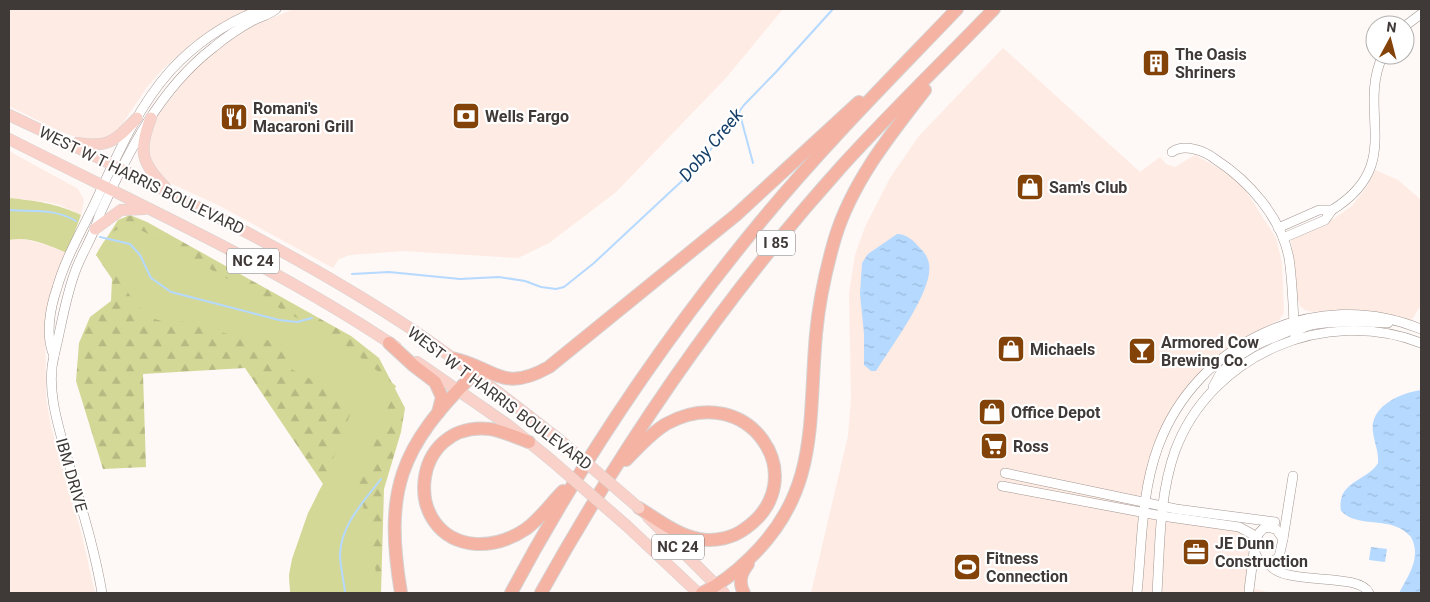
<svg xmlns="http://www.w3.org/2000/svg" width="1430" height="602" viewBox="0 0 1430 602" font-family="Roboto,sans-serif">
	<defs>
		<pattern id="forest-firs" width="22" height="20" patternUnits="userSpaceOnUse" patternTransform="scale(1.25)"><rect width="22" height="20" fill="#d3d896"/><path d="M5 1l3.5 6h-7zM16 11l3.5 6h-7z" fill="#b6ba82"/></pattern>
		<pattern id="water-ripples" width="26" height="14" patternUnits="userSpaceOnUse" patternTransform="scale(1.25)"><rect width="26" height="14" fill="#b5d9ff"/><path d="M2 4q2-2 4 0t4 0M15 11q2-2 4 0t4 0" fill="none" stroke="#9dbbdb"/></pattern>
	</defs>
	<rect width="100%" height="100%" fill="#fef8f6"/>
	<g fill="#feebe3">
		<path d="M9,9H255L228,21L193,42L163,69L147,87L115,135L88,141L61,132L9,106Z"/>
		<path d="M294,9H783L725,79L616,192L549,243L518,258L404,251L350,255L339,259L333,268L220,206L168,182L154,170L145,146L153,122L191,72L220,48L250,27Z"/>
		<path d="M1003,48L1140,172L1160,157L1166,164L1175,167L1195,155L1222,170L1244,188L1276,238L1282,263L1284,313L1279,320L1241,340L1219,355L1203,370L1180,397L1156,443L1141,516L1243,531L1252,540L1247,587L1272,593H811L848,436L851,398L849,293L855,255L865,227L890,178L919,136Z"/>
		<path d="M9,151L78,189L84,200L81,215L60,205L46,202L9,198Z"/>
		<path d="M1375,170L1398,180L1421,200V305L1411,321L1368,311L1347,309L1312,312L1305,310L1300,306L1297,297L1291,240L1335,218L1352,206L1368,185Z"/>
		<path d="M19,238L44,244L67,253L45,325L46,397L51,427L81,532L95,593H9V240Z"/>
	</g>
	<path fill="url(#forest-firs)" d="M130,215L147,222L351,336L379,358L405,408L401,432L384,489L381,593H291C286,569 296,552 304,530C310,513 314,499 323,484L245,368L143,374L146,467L103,469L76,381L79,343L90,317L111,301L112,279L96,255L118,220Z"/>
	<g fill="#d3d896">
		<path d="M9,198C37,201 55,203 81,215L67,253C48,245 29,236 9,240Z"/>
		<path d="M127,226L139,229L345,345L396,386L359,484L380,593H291L290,591L289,575L292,559L308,513L323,484L355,402L291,369L299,356L275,341L242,338L182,321L164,322L149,317L134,302L109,262L96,255C105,239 110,230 127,226Z"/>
	</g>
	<g fill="url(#water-ripples)">
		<path d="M897,234C906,234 913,240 919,247C924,252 928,257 929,264C934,290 890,348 876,371H871L864,365V334L860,294L862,263L868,254Z"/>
		<path d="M1421,390V593H1399C1408,576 1422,558 1411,537C1391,514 1360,530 1341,511C1336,481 1368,481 1378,463C1379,452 1374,442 1373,432C1369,406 1401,393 1421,390Z"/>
		<path d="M1371,547L1387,549L1385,562L1369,560Z"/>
	</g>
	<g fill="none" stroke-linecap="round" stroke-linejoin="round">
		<g stroke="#b5d9ff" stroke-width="2">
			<path d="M739,111L753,163"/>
			<path d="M9,210C33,212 54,208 76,221"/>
			<path d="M100,237L130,244L140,255L151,278L171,292L279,320L297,322L312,318"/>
			<path d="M352,274L389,272L460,279L499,277L525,281L541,287L556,289L564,287L594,263L684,179L708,153L744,105L776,72L833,9"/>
			<path d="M345,593C344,580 340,567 340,554C341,525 364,501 381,479"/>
		</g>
		<g stroke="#a29691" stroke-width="10">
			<g id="minor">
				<path d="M1405,26L1421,14"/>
				<path d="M1172,152C1184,143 1205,151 1215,159C1249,181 1281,217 1289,258C1293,285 1293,312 1295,339"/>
				<path d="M1332,210C1406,164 1356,112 1383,55"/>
				<path d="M1278,228L1319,210H1332L1325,220L1283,238"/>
				<path d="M1295,339L1299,330C1314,319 1368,322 1388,323"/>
				<path d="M54,356C45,336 50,308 57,288C65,259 81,232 94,205C116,158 136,109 171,70C196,43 227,22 262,9"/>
				<path d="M1213,387L1220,374L1236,358L1258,344L1287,332L1293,321"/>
				<path d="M1005,473L1176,509L1275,522"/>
				<path d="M1002,486L1162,516L1239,527L1252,534L1256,543"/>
				<path d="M1266,527L1276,529L1283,539L1279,557L1269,564L1260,561C1250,551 1255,533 1266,527Z"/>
				<path d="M1283,539L1293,476"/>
				<path d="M1269,564C1284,587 1358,571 1369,593"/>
				<path d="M1249,590L1254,551"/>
				<path d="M102,593C95,551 82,509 70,468C61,434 45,392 54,356C61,328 65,299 75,272C82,252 94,236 99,216C127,154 159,89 214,47C226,37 239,28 252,21C260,17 269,15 276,9"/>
				<path d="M1137,593C1142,545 1141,493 1158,447C1196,342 1317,286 1421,329"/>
				<path d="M1157,593C1160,546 1159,496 1175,451C1211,354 1326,306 1421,343"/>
			</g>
		</g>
		<g stroke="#d5d3d3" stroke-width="12">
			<g id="major">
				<path d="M9,115C147,181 288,247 416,332C466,366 513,404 561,441"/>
				<path d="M151,118C138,151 141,163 166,188"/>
				<path d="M9,139C139,205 274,265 396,347"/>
				<path d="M77,143C109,148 115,141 137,118"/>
				<path d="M95,229L121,210L144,209"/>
				<path d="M417,362L508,425L551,460"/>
				<path d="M648,517L724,593"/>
				<path d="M627,526L698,593"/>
			</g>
		</g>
		<g stroke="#d5d3d3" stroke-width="14">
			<g id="highway">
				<path d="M389,343L414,366L435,382L442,397L438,413"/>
				<path d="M452,358C495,367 501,394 549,367L736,215L859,102"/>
				<path d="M529,442C517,438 503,431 490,429C410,420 400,538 476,544C494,545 511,539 526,529C540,519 551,503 563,491"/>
				<path d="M626,460C639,447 651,433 666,424C749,378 815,479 746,528C733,538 715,542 699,539C677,535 657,519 639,508"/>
				<path d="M401,593C384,491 399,448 473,375"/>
				<path d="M511,593C582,460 666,336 762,220C823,146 891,78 957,9"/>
				<path d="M541,593C626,440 725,296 842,166C891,112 944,61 994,9"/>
				<path d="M702,593C721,584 735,573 750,558C820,491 808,421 816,334C819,301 826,269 835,238C852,182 890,135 925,90"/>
				<path d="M744,593C738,582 741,573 748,564"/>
			</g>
		</g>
		<use href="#minor" stroke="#fff" stroke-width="9"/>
		<use href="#major" stroke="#f9d1c8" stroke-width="11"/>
		<use href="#highway" stroke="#f5b3a3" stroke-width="12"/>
		<g stroke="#d5d3d3" stroke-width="12" stroke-linecap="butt">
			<g id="major-bridge">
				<path d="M561,441L639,508"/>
				<path d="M551,460L627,526"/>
			</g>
		</g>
		<use href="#major-bridge" stroke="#f9d1c8" stroke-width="11"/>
	</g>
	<defs>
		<g id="building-square" transform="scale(1.4375)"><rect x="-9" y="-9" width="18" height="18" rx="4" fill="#824208" stroke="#fff"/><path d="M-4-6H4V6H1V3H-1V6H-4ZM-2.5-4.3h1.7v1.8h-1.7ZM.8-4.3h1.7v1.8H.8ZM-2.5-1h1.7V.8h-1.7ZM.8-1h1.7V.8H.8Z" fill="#fff"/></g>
		<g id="bank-square" transform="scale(1.4375)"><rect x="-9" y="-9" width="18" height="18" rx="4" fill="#824208" stroke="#fff"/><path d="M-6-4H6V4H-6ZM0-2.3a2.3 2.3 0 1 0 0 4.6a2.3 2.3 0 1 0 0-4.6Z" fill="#fff"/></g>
		<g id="restaurant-square" transform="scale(1.4375)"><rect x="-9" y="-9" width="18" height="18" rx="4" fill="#824208" stroke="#fff"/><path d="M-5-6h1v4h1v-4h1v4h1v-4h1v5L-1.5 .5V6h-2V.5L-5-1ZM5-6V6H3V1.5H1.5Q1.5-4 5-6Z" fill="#fff"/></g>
		<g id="shop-square" transform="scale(1.4375)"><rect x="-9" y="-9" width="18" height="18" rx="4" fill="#824208" stroke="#fff"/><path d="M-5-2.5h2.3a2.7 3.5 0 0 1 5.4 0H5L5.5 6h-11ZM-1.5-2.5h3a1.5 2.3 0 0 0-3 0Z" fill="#fff"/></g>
		<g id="bar-square" transform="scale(1.4375)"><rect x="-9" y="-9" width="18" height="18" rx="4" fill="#824208" stroke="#fff"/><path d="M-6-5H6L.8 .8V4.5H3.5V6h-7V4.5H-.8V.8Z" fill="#fff"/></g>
		<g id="supermarket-square" transform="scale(1.4375)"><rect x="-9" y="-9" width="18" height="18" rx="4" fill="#824208" stroke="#fff"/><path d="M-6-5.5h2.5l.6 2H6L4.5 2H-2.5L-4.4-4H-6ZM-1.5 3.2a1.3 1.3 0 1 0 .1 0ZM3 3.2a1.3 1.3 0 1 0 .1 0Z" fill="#fff"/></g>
		<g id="office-square" transform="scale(1.4375)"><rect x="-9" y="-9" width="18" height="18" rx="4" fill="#824208" stroke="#fff"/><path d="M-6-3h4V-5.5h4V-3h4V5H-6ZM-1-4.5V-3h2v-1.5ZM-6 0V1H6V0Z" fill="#fff"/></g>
		<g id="stadium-square" transform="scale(1.4375)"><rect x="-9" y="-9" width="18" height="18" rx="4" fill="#824208" stroke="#fff"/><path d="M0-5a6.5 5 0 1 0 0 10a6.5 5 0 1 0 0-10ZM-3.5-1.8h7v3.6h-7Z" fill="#fff"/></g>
	</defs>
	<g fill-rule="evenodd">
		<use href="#building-square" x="1156" y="63"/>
		<use href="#bank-square" x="466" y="116"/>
		<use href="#restaurant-square" x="234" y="117"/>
		<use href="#shop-square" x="1030" y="187"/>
		<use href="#shop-square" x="1011" y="349"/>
		<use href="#bar-square" x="1142" y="351"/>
		<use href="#shop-square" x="992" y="412"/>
		<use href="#supermarket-square" x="994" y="446"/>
		<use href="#office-square" x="1196" y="552"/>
		<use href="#stadium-square" x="967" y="567"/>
	</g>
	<g text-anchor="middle" stroke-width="4.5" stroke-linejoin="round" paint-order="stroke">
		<g fill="#fff" stroke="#797473" stroke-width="1">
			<rect x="757" y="230.5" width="38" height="25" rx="4"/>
			<rect x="227" y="248.5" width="52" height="25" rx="4"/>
			<rect x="652" y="534.5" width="52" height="25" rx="4"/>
		</g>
		<g font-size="15" font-weight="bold" fill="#3f3937">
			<text x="776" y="248">I 85</text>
			<text x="253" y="266">NC 24</text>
			<text x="678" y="552">NC 24</text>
		</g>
		<g font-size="16" font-weight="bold" fill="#3f3937" stroke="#fff" text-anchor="start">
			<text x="1175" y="60">The Oasis<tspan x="1175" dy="18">Shriners</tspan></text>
			<text x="253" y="114">Romani's<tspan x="253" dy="18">Macaroni Grill</tspan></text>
			<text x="485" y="122">Wells Fargo</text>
			<text x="1049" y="193">Sam's Club</text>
			<text x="1161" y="348">Armored Cow<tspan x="1161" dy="18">Brewing Co.</tspan></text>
			<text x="1030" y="355">Michaels</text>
			<text x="1011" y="418">Office Depot</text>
			<text x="1013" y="452">Ross</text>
			<text x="1215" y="549">JE Dunn<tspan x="1215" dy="18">Construction</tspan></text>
			<text x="986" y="564">Fitness<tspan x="986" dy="18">Connection</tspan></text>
		</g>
		<g font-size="16" fill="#3f3937" stroke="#fff">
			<text transform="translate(142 180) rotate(26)" y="6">WEST W T HARRIS BOULEVARD</text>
			<text transform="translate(500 398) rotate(37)" y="6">WEST W T HARRIS BOULEVARD</text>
			<text transform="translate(72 475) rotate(74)" y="6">IBM DRIVE</text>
		</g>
		<g font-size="18" font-style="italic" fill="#164068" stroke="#fff">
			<text transform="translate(711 145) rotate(-50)" y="6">Doby Creek</text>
		</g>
	</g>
	<rect width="1430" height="602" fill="none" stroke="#3f3937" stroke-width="20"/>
	<g transform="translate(1390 40) rotate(7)"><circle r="24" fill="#ffffff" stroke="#b2b0af"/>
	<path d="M0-4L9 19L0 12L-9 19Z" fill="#824208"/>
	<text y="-8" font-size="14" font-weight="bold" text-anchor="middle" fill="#3f3937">N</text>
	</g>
</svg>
